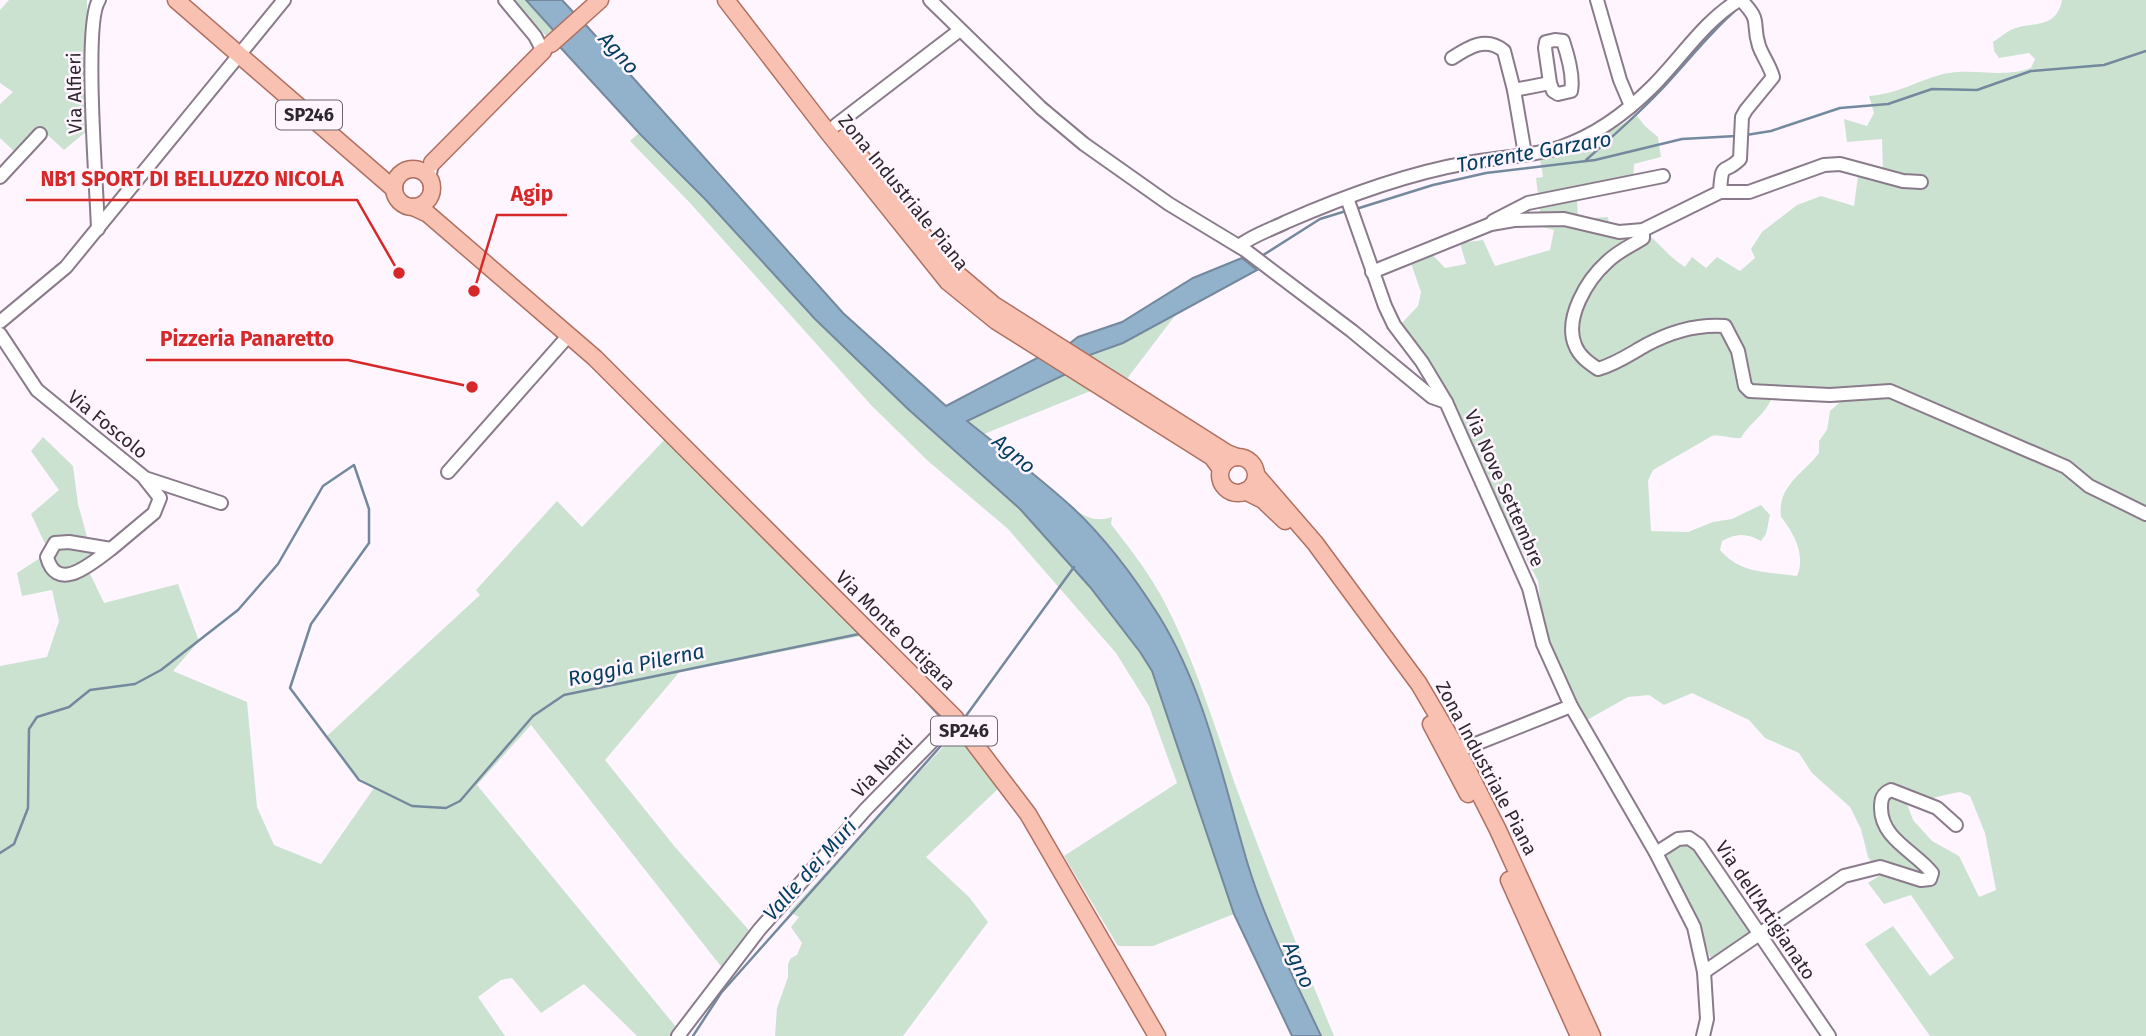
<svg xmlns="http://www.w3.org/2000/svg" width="2146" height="1036" viewBox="0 0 2146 1036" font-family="'Fira Sans',sans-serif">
	<rect width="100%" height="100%" fill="#fef5ff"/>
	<g fill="#cce2d1" fill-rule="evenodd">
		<path d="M9,0H87L88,130L64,150L39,127L25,143L19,156L0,138V104L13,92L0,83V10Z"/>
		<path d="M512,0H526L555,32L549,39Z"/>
		<path d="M2062,0H2146V1036H1930L1865,944L1893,926L1930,976L1954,958L1911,895L1884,904L1868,883L1880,875L1868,857L1861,829L1850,807L1812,773L1799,753L1765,738L1749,720L1692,693L1664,705L1649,695L1628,697L1587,720L1565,677L1551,644L1542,616L1538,581L1493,496L1455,405L1424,355L1401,324L1418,306L1421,292L1408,255L1428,250L1445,268L1466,264L1460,243L1483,240L1495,266L1550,250L1554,230L1542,227L1536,178L1543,177L1540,159L1599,137L1637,116L1645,126L1658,137L1661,157L1634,164L1633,188L1577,198L1578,219L1608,217L1610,233C1654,221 1654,248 1685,267L1692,257L1706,268L1717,257L1740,271L1755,258L1751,249L1762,232L1797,205L1821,196L1854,206L1858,176L1883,172L1882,139L1847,142L1844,119L1867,126L1874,113L1869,96C1897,94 1917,81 1943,74C1974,67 1999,79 2031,68L2035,59L2029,53L1999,58L1994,51L1993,42C1999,38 2006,32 2013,29C2033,21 2056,30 2062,0ZM1771,400L1839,403L1830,411L1827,430L1819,441V453C1803,474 1777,486 1781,517C1794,533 1806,555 1797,576C1766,571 1742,575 1720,550L1722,541C1736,533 1747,533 1761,541L1766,534L1770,515L1761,505L1732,519L1713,522L1688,532L1651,531L1648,481L1653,470L1712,436C1721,434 1731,439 1741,438C1750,422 1763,417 1771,400ZM1960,792L1970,796L1985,833L1996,890L1979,897L1959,856L1932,841L1913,820L1907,804C1925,801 1941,795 1960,792Z"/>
		<path d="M639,133L705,199L815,319L908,409L1020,509L1090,587L1124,630L1152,671L1234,914L1153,946H1118L1064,856L1177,783L1149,706L1116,653L1008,529L928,461L871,405L691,204L630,141Z"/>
		<path d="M1177,313L1126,380L1087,356L1123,343Z"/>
		<path d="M1066,374L1098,388L984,434L966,420Z"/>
		<path d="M668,436L865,632L861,636L721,664L682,669L605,760L675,847L755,937L727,974L531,725L477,785L681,1033L679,1036H637L584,984L541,1013L512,978L501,980L478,997L505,1036H0V666L47,657L59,621L52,590L22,596L17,573L49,552L31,514L59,490L31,451L43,437L73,466L78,504L92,555L84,561L104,603L178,584L199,641L173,671L247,702L257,807L274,845L321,864L374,788L355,775L327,736L480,595L476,590L557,501L582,527Z"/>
		<path d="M1074,509C1087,518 1096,522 1112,517L1111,524C1130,549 1150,574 1165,603C1195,661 1214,725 1236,787C1267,871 1300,954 1334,1036H1321C1296,982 1270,928 1250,871C1229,811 1220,747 1195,688C1166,621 1124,561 1074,509Z"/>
		<path d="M958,731L999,788L926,857L969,897L988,922L903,1036H775L777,1008L788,977V964L791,958L797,955L802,943L791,927L799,917L789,912Z"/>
		<path d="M1682,844H1690L1695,848L1749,927L1747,936L1718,957H1710L1700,930L1669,867L1666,859L1670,851Z"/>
	</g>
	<g fill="#92b2cc" stroke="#74899d" stroke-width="2">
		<path d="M526,0H562L575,14L555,32Z"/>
		<path d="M585,24L843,313L946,406L1041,356L1066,374L967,421C1002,449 1039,477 1073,508C1106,539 1135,578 1159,616C1206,692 1223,781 1248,865C1266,924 1295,980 1321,1036H1292L1234,914L1152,671L1140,652L1090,587L1020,509L908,409L815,319L705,199L639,133L560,47Z"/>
		<path d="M1242,258L1257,270L1123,343L1087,356L1069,344L1078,337L1122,322L1193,278Z"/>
	</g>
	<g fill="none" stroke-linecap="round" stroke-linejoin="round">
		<g stroke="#74899d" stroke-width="2.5">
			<path d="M1746,135L1771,131L1840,108L1888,104L1932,89L1977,90L2031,71L2104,65L2146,51"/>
			<path d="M1586,160C1611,138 1636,116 1658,93C1685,65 1708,34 1737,9"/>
			<path d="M1356,209L1433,185L1486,173L1595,160L1682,139L1736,136"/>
			<path d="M1260,257L1320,219L1346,211"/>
			<path d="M911,685L945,722"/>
			<path d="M963,720L1074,567"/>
			<path d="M0,853L14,844L28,808L29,729L37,717L69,707L90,690L135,684L161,670L238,610L278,564L323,486L354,465L369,509V543L311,624L290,688L359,780L412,806L446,808L460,801L533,716L564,695L859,634L884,658"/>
			<path d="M693,1036L721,993L955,730"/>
		</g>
		<g stroke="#8a7b8b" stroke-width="16">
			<g id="minor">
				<path d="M505,0L535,36L543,51L550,45"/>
				<path d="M930,0L1041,108L1084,144L1169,204L1245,250L1352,331L1432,397L1446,402L1529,588L1543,644L1571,706L1656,853L1694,927L1704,972L1707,1019L1703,1036"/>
				<path d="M1597,0L1620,80L1631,106"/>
				<path d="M1452,58C1469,47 1486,36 1504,51L1514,90L1525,154"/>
				<path d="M1514,90L1550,83L1553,91L1558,94L1571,91C1574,76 1568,56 1563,41L1555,40L1546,42L1545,48L1550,83"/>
				<path d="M836,125L960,30"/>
				<path d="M0,177L40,134"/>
				<path d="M429,179L432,163"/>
				<path d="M1720,192H1749L1824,165L1840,164L1903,181L1921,182"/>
				<path d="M1347,198L1385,306L1394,325L1422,362L1446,402"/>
				<path d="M1493,221L1528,203L1663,176"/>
				<path d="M98,229C97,191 83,23 99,0"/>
				<path d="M1643,230V238C1631,246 1618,251 1607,262C1587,280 1564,318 1575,345C1579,356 1589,363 1598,369C1616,364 1630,354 1646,345C1670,332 1698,324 1725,326L1738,351L1745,386L1750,391L1830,395L1890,391L2066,467L2089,486L2146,514"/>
				<path d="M1239,246C1253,235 1270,230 1286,222C1343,197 1405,174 1467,163C1498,157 1531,157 1561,147C1596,135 1627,112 1653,86C1681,58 1704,21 1739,0"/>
				<path d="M1372,272L1491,224L1514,220L1564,219L1619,232L1643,230L1720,192C1722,159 1723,176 1740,159L1742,117L1746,110L1773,77C1770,66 1763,57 1759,46C1751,21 1763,23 1741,0"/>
				<path d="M0,322L66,267L284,0"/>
				<path d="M0,334L37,390L145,478L221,503"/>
				<path d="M448,472L569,335"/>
				<path d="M111,549C93,562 57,595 47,557L55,543L69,542L111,549L154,513L160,498L145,479"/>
				<path d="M1458,751L1571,706"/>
				<path d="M1656,853L1678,839L1689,838L1699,845L1829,1036"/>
				<path d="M1704,972L1844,876L1880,867L1921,880L1930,879L1932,873C1916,852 1881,839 1881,808C1881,799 1882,794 1891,790L1937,808L1956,825"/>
				<path d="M678,1036L759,930L866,809L955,718"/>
			</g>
		</g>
		<g stroke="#af7061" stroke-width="19">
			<g id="major">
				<path d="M176,0L394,189"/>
				<path d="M726,0L827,131L948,282L996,321L1212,457L1221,469"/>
				<path d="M551,44L600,0"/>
				<path d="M845,137L947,265L994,305L1227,453L1237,457"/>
				<path d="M432,163L543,51"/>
				<circle cx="413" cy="188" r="19"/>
				<path d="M413,207L428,214L595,358L955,718L1028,814L1157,1036"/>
				<circle cx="1238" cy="475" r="18"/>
				<path d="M1257,476L1315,543L1419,684L1456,747L1498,830L1592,1036"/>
				<path d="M1245,491L1263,500L1285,521"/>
				<path d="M1431,724L1468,794"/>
				<path d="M1509,880L1579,1036"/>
			</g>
		</g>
		<use href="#minor" stroke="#fff" stroke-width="12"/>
		<use href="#major" stroke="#f9c1b1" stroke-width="16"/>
	</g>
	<g text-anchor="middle" stroke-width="5" stroke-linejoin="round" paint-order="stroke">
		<g fill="#fef5ff" stroke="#6c666d" stroke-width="2">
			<rect x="276" y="100.5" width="66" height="29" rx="5"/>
			<rect x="931" y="716.5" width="66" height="29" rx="5"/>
		</g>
		<g font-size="18" font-weight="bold" fill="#2e282e">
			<text x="309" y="121">SP246</text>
			<text x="964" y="737">SP246</text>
		</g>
		<g font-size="19" fill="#2e282e" stroke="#fef5ff">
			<text transform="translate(74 93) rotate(-91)" y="7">Via Alfieri</text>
			<text transform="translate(904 192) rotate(51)" y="7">Zona Industriale Piana</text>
			<text transform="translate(108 424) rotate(39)" y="7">Via Foscolo</text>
			<text transform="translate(1505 488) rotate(66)" y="7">Via Nove Settembre</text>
			<text transform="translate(896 630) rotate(45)" y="7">Via Monte Ortigara</text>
			<text transform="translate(882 766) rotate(-46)" y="7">Via Nanti</text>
			<text transform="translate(1487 768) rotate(62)" y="7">Zona Industriale Piana</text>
			<text transform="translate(1766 910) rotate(56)" y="7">Via dell'Artigianato</text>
		</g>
		<g font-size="21" font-style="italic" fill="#043f62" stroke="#fef5ff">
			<text transform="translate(619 53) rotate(48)" y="7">Agno</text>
			<text transform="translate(1534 152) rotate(-10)" y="7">Torrente Garzaro</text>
			<text transform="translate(1014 454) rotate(40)" y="7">Agno</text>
			<text transform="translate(636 665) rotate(-12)" y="7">Roggia Pilerna</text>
			<text transform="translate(810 870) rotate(-48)" y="7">Valle dei Muri</text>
			<text transform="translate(1299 965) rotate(66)" y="7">Agno</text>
		</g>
	</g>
	<path fill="none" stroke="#d62828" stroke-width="2.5" d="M399 273L357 200H26M474 291L497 215H567M472 387L348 360H146"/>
	<g fill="#d62828" stroke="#fef5ff" stroke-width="2.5">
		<circle cx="399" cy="273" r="7"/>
		<circle cx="474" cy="291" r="7"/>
		<circle cx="472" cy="387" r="7"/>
	</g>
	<g font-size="21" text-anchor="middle" font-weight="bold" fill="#d62828" stroke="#fef5ff" stroke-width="5" stroke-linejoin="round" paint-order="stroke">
		<text x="192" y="186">NB1 SPORT DI BELLUZZO NICOLA</text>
		<text x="532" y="201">Agip</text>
		<text x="247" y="346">Pizzeria Panaretto</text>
	</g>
</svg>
